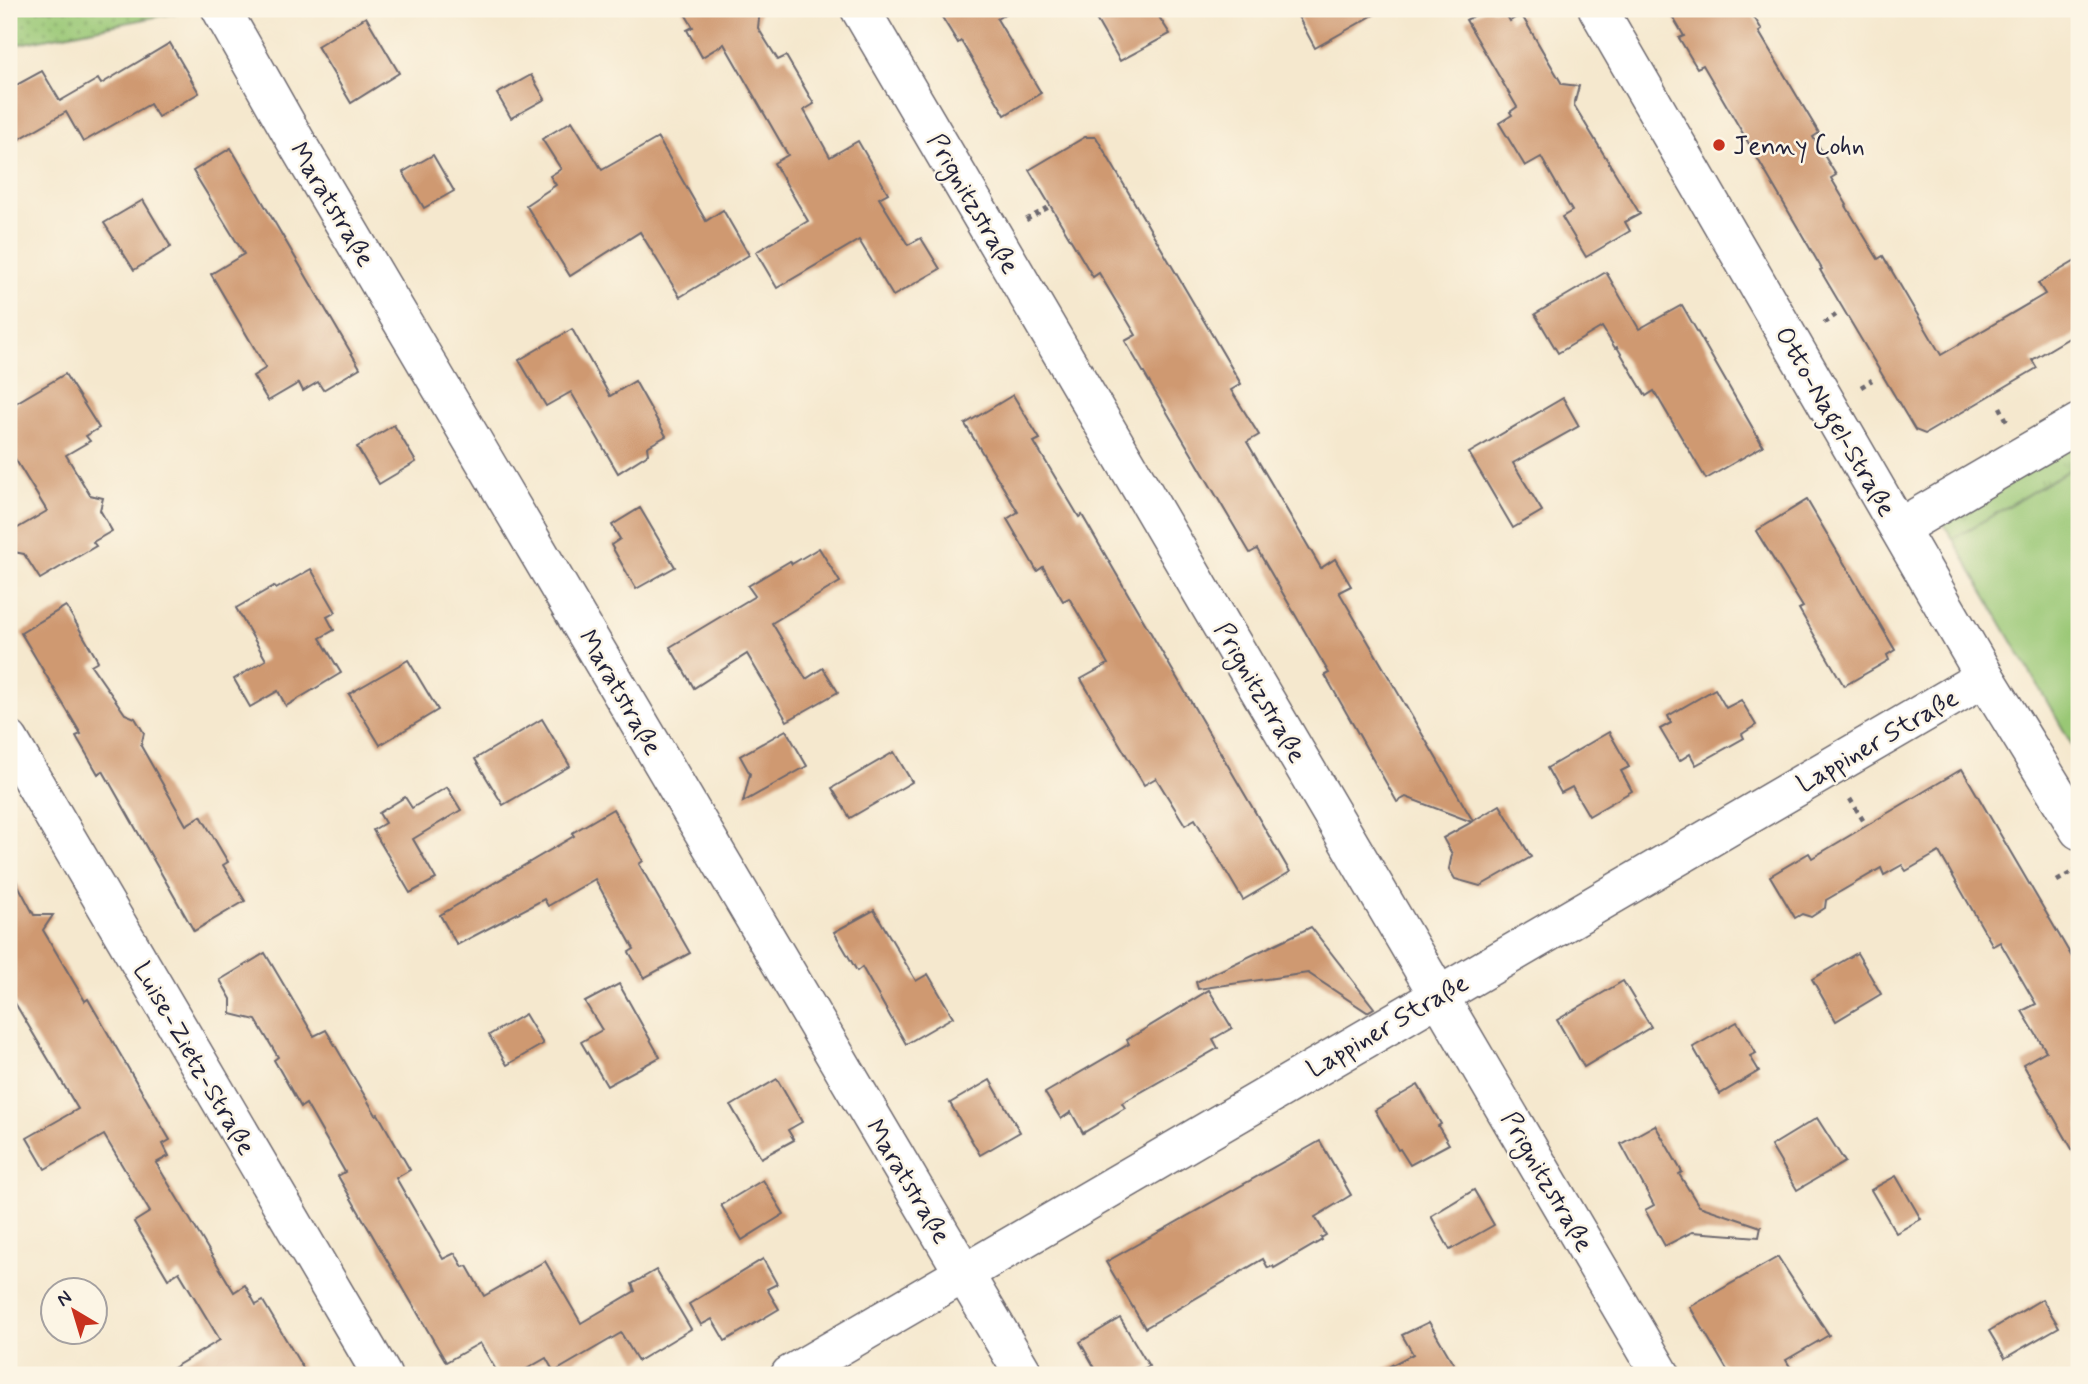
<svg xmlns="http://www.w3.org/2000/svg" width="2088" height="1384" viewBox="0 0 2088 1384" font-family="Mynerve,sans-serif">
	<defs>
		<pattern id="grass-tufts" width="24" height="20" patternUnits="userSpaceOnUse" patternTransform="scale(1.75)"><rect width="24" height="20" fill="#99c775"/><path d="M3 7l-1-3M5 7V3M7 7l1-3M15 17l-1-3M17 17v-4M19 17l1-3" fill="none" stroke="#7ca161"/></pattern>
		<pattern id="park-dots" width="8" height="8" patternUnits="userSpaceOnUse" patternTransform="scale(1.75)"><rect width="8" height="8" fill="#99c775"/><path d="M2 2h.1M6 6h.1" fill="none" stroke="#7ca161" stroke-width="1.8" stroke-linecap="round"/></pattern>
	</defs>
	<rect width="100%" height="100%" fill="#fcf5e5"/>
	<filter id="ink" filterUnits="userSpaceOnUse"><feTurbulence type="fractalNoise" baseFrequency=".0143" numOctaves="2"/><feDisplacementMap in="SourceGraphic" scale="14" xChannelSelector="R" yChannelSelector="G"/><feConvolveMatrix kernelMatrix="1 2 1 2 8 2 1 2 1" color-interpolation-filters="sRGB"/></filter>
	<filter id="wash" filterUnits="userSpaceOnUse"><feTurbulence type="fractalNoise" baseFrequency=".00686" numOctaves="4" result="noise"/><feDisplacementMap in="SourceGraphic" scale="28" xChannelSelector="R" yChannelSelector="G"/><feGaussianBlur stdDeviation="1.57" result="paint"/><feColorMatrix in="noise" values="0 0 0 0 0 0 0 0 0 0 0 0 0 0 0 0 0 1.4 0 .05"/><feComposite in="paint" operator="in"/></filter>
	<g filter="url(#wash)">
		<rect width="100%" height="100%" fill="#f5e8ce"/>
		<path fill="url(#grass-tufts)" stroke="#5e7458" stroke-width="2" d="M2079,434V464L1953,539L1938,515Z"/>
		<path fill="url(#park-dots)" stroke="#5e7458" stroke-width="2" d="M9,9H173L175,13L9,46Z"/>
		<path fill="#99c775" stroke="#5e7458" stroke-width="2" d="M2079,464V757L1953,539Z"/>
		<g id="blocks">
			<g fill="#cf9971">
				<path d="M682,9H760L758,28L778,60L786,56L814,104L804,110L830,157L858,141L888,193L879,198L908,245L921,238L940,269L893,296L859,240L777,288L756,252L808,221L774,163L788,155L724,44L702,57L687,30L693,27Z"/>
				<path d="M937,9H1012L997,19L1041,93L1005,115L961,41L958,43Z"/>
				<path d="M1113,9H1154L1170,34L1120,61L1096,19Z"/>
				<path d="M1294,9H1384L1315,48Z"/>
				<path d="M1486,9H1503L1510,21L1521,14L1562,84L1579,86L1574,105L1640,214L1625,222L1630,231L1586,257L1562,217L1572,211L1541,157L1525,166L1499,123L1512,115L1510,112L1517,107L1466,20Z"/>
				<path d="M1668,9H1749L1762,30L1759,32L1819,133L1813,137L1836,175L1831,178L1847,205L1846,206L1878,259L1883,256L1941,355L2045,294L2038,283L2079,259V332L2032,360L2037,368L1925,434L1915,430L1820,270L1822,269L1703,65L1697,68L1679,38L1684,36Z"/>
				<path d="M366,17L399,73L351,103L317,46Z"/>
				<path d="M170,43L199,93L158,117L150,104L83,142L66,112L9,145V89L42,71L60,101L98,79L101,84Z"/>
				<path d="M531,75L545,99L511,118L497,94Z"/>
				<path d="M572,121L602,170L658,138L706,221L723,210L749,255L680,297L640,232L570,276L526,205L556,185L550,176L561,169L542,139Z"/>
				<path d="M1085,137H1096L1241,384L1231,390L1259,435L1247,442L1321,568L1335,559L1351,586L1339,592L1473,821L1500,805L1531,857L1480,886L1455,879L1449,869L1452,854L1443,838L1472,822L1406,797L1397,802L1325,675L1329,673L1257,549L1250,553L1125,341L1136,335L1099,273L1093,277L1029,170Z"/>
				<path d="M231,148L360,368L323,390L318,382L303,391L299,383L268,401L253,376L266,368L211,274L244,254L193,171Z"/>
				<path d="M433,155L454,191L424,208L403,172Z"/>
				<path d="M143,200L171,247L134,270L104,223Z"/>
				<path d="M1606,272L1639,329L1682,305L1763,446L1706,479L1654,391L1646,396L1617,347L1615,348L1602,327L1558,353L1535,314Z"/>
				<path d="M572,329L610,396L635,381L666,436L647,447L648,454L618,473L571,392L546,406L519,360Z"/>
				<path d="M65,374L99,428L86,436L90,441L66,455L90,495L103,498L100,510L112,531L93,542L96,546L40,579L24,554L9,551L16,540L11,532L47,511L9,449V407Z"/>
				<path d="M1013,395L1040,439L1034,442L1079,517L1082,515L1290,872L1243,900L1195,819L1185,825L1156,778L1144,785L1081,679L1108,664L1069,598L1063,601L1043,567L1037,571L1007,519L1018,512L965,424Z"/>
				<path d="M1563,398L1579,426L1513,463L1542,511L1513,528L1469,453Z"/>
				<path d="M394,425L416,462L379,484L357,447Z"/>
				<path d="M1807,500L1895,650L1887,655L1889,660L1844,686L1799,609L1803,607L1756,531Z"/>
				<path d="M640,508L675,567L636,589L611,545L620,539L612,525Z"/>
				<path d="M819,548L840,582L772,623L806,679L823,668L838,692L787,721L747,654L694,688L670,647L755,596L748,586L790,561L792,564Z"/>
				<path d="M311,569L336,612L327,617L334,630L320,638L341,673L286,706L278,691L250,707L234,679L266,660L236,608L274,586L276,589Z"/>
				<path d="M66,606L98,661L91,665L125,714L135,718L144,733L141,746L186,825L201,816L228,862L223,865L245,901L194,931L103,771L98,774L76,736L81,734L21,633Z"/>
				<path d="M408,660L438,710L380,745L349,694Z"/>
				<path d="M1715,689L1726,708L1741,700L1756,725L1742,734L1744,738L1696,765L1690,754L1679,761L1660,729L1671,723L1668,716Z"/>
				<path d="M542,719L570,766L503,805L475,759Z"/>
				<path d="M786,730L807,766L743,802L750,774L740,756Z"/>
				<path d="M1609,732L1629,767L1621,771L1632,791L1589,816L1572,787L1561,793L1547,768Z"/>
				<path d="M894,752L912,782L850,818L832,788Z"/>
				<path d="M1962,769L2079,969V1161L2023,1064L2046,1051L2022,1011L2036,1004L2000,942L1993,946L1939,852L1906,871L1902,865L1884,875L1881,868L1826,900L1825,908L1811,917L1802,914L1795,918L1770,876L1809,853L1812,858Z"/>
				<path d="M447,787L461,810L413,839L436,879L410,893L373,830L385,823L379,813L405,797L412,808Z"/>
				<path d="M613,809L643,861L639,864L690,953L644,978L629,952L634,949L595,879L548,906L544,899L457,945L440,915L574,836L572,833Z"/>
				<path d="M9,868L34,915H53L43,930L85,1001L88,999L170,1140L163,1144L169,1156L156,1163L234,1292L245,1285L256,1305L263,1301L307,1375H161L220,1340L179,1272L168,1279L134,1222L150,1212L104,1135L45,1169L27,1138L78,1109L9,993Z"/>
				<path d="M874,910L916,981L928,974L953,1017L906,1044L862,967L857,971L834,932Z"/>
				<path d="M1311,927L1374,1008L1367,1012L1308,973L1198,989L1196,982Z"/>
				<path d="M265,953L314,1036L326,1030L376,1115L378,1114L410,1170L396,1178L443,1259L455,1253L463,1267L467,1266L484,1296L545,1261L581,1323L635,1291L632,1284L656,1270L691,1329L638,1361L621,1333L554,1372L546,1358L516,1375H499L480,1343L446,1362L338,1176L345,1172L306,1104L301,1107L274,1060L278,1057L256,1020L231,1014V999L220,980Z"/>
				<path d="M1857,953L1881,994L1836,1021L1812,979Z"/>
				<path d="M1623,981L1651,1027L1584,1067L1557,1020Z"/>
				<path d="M619,984L660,1057L607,1086L581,1042L602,1030L585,1002Z"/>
				<path d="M1209,990L1232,1028L1213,1039L1218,1048L1122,1103L1125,1108L1083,1133L1071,1112L1061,1119L1045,1093L1129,1044L1127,1040Z"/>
				<path d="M525,1014L543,1044L507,1065L489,1035Z"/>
				<path d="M1737,1022L1756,1053L1750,1056L1759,1071L1720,1094L1693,1047Z"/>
				<path d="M777,1079L802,1122L788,1130L794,1140L761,1158L731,1106Z"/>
				<path d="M990,1080L1020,1132L980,1155L950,1103Z"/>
				<path d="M1418,1085L1441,1124L1438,1126L1449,1144L1410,1165L1400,1149L1398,1150L1375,1110Z"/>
				<path d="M1817,1118L1845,1162L1797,1190L1771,1146Z"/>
				<path d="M1655,1125L1682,1172L1679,1174L1699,1206L1761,1227L1759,1237L1692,1232L1665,1246L1645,1210L1654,1205L1621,1144Z"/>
				<path d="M1320,1141L1351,1195L1315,1217L1326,1235L1321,1238L1322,1240L1274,1268L1273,1266L1268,1268L1263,1259L1145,1328L1106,1262Z"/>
				<path d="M1896,1176L1921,1219L1896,1233L1871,1190Z"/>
				<path d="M763,1180L784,1214L742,1240L721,1205Z"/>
				<path d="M1474,1190L1494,1225L1450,1250L1431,1216Z"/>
				<path d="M1778,1257L1829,1335L1786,1360L1795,1375H1730L1690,1307Z"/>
				<path d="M763,1259L777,1284L767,1289L779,1309L725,1341L712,1319L701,1325L689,1304Z"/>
				<path d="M2042,1299L2059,1327L2005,1358L1989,1331Z"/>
				<path d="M1120,1318L1149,1366L1132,1375H1099L1080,1342Z"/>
				<path d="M1429,1322L1460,1375H1373L1413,1354L1402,1335Z"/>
			</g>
		</g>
	</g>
	<g filter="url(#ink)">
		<use href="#blocks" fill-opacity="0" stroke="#6c676e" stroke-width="2"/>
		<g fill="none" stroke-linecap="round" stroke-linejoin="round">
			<g stroke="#6c676e" stroke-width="41">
				<g id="street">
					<path d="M221,9L298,145L1024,1375"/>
					<path d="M860,9L1661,1375"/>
					<path d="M1598,9L1985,677L2079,830"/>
					<path d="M1899,528L2079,423"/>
					<path d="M9,740L382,1375"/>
					<path d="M790,1375L1985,677"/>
				</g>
			</g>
			<g stroke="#6c676e" stroke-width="4.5" stroke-dasharray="5 5" stroke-linecap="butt">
				<path d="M1026,220L1049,207"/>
				<path d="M1824,323L1836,315"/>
				<path d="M1861,387L1872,380"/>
				<path d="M2000,407L2008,423"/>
				<path d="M1850,799L1866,825"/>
				<path d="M2057,881L2079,868"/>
			</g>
			<use href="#street" stroke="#fff" stroke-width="38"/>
		</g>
	</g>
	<circle fill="#c8321e" stroke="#fcf5e5" stroke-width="2.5" cx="1719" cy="145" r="7"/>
	<g text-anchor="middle" stroke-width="5" stroke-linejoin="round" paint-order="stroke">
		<g font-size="26" fill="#22223b" stroke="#fcf5e5" text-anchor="start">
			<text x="1733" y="154">Jenny Cohn</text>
		</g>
		<g font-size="26" fill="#22223b" stroke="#fcf5e5">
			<text transform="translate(974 203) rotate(60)" y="9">Prignitzstraße</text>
			<text transform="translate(333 204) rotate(59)" y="9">Maratstraße</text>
			<text transform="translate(1836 421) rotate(60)" y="9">Otto-Nagel-Straße</text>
			<text transform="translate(621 692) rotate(60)" y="9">Maratstraße</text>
			<text transform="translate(1261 692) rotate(60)" y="9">Prignitzstraße</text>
			<text transform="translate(1877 740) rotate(-30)" y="9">Lappiner Straße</text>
			<text transform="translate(1387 1025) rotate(-30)" y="9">Lappiner Straße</text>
			<text transform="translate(195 1058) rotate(60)" y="9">Luise-Zietz-Straße</text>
			<text transform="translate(909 1181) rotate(59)" y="9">Maratstraße</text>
			<text transform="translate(1548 1181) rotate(60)" y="9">Prignitzstraße</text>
		</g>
	</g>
	<rect width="2088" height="1384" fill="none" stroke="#fcf5e5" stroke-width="35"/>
	<g transform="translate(74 1311) rotate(322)"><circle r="33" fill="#fcf5e5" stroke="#a5a1a1" stroke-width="2"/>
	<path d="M0-5L12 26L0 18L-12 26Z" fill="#c8321e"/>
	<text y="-10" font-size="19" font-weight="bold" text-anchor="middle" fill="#22223b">N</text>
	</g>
</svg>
